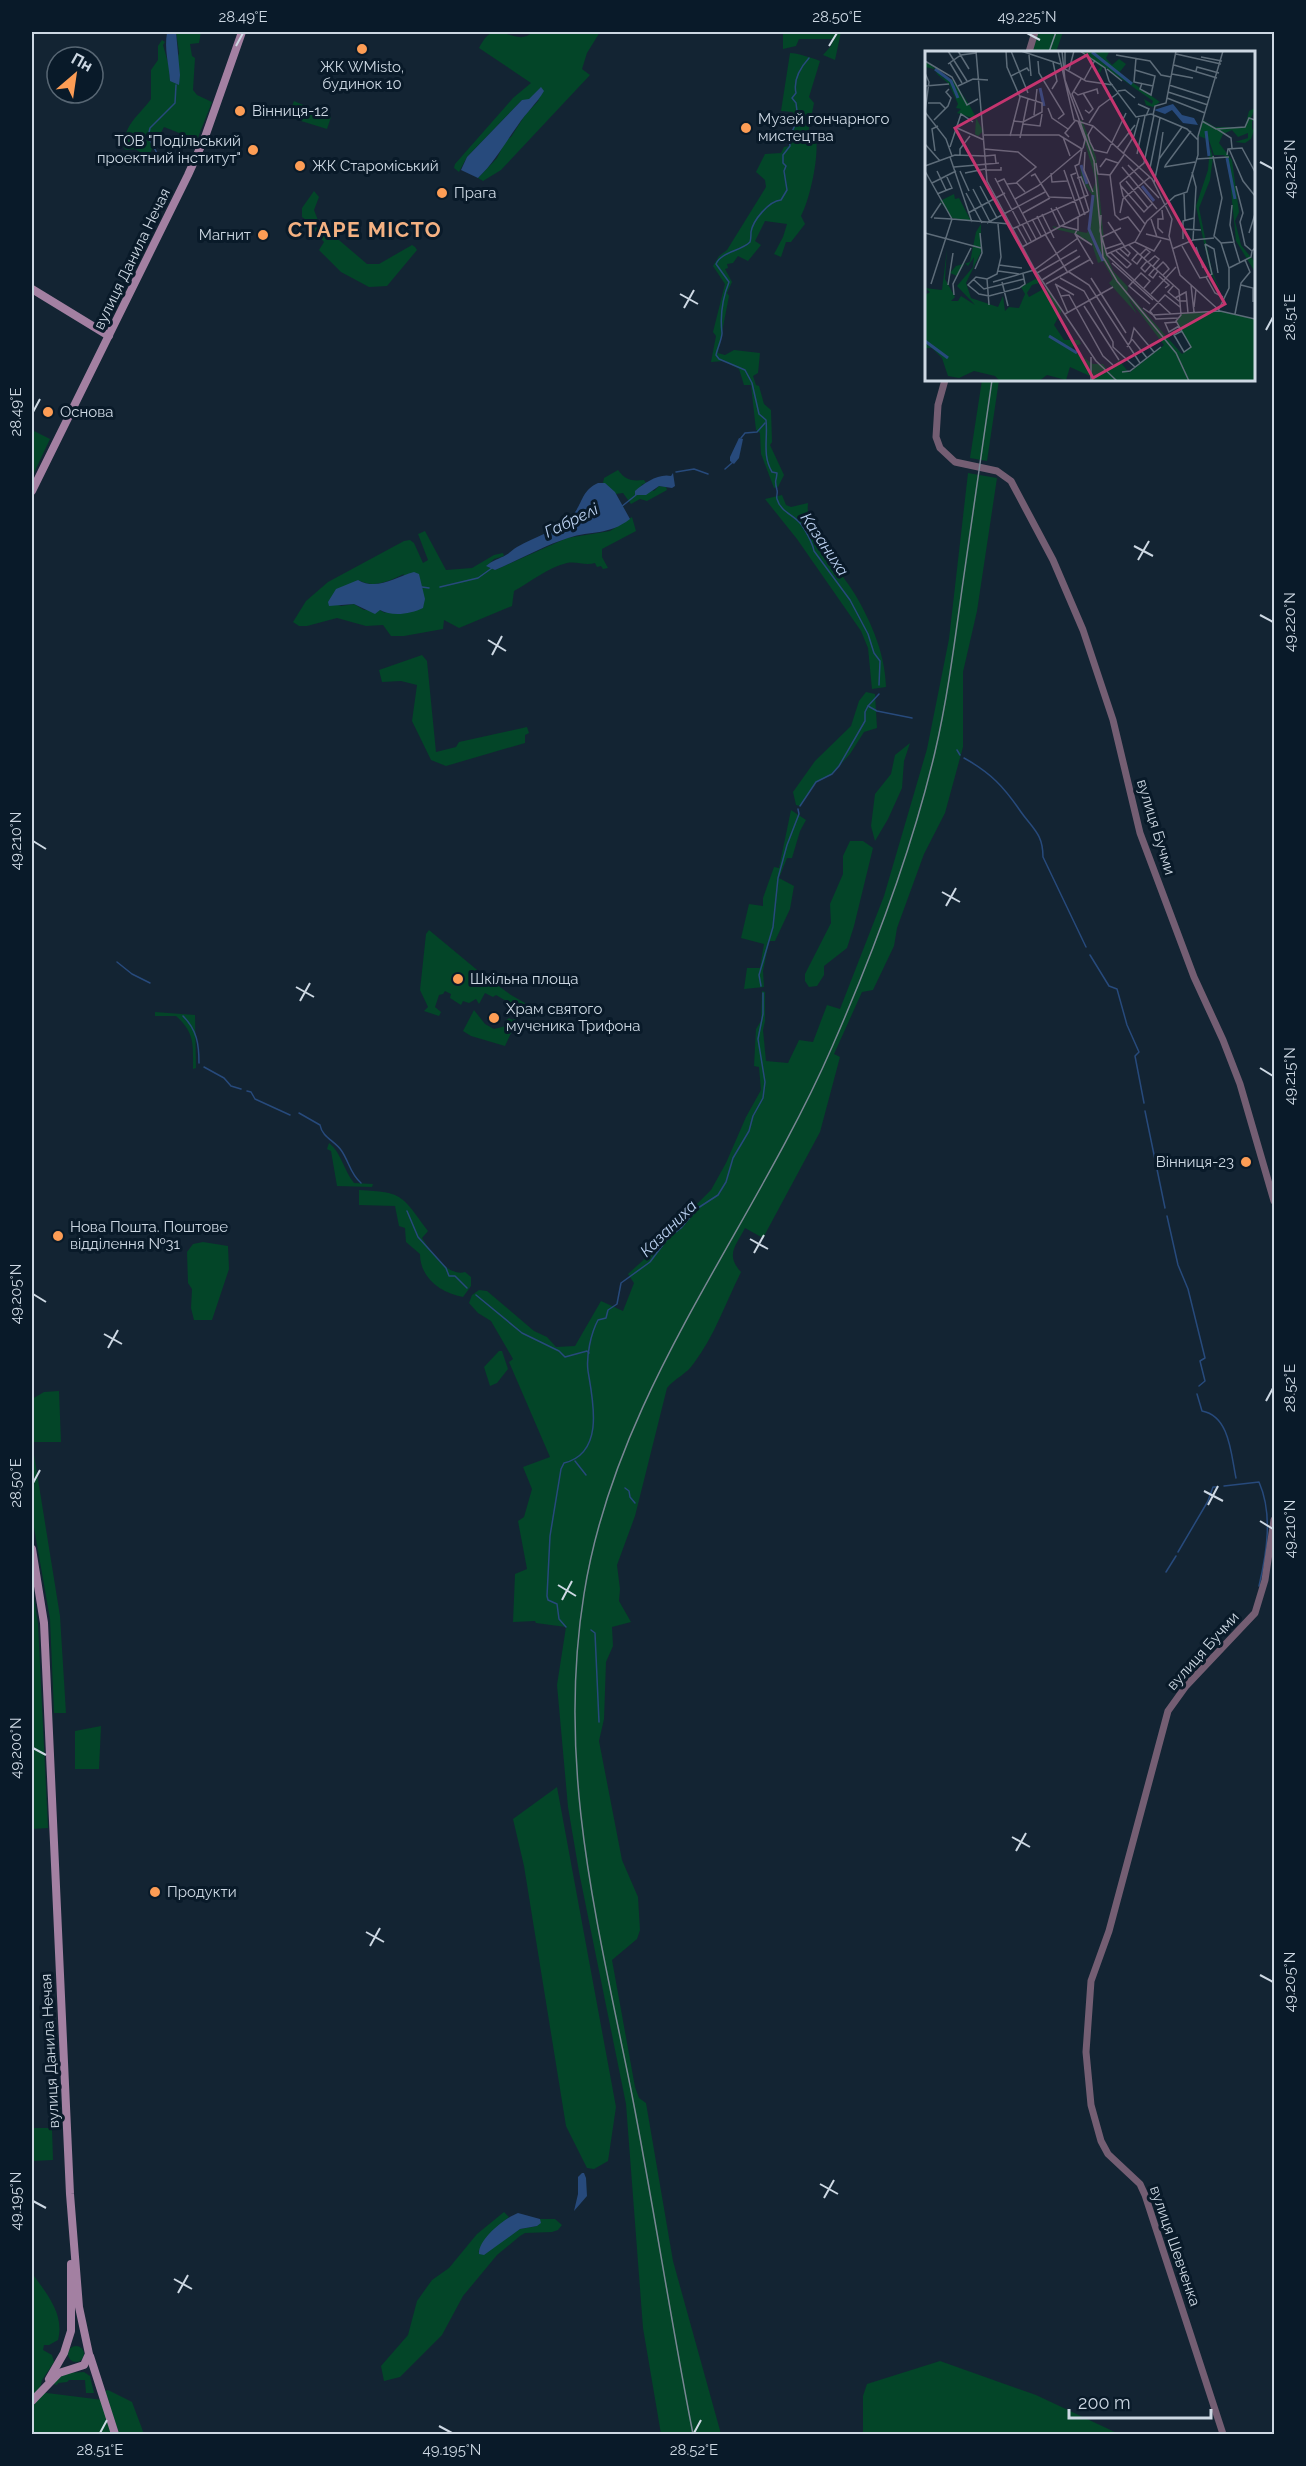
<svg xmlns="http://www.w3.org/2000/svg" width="1306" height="2466" viewBox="0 0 1306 2466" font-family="Raleway,sans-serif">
	<rect width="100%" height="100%" fill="#132433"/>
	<g fill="#034528" fill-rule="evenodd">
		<path d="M176,32H201L199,43L190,44L192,56L195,58L193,90L197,95L212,102L197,140L164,127L148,157L135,149L126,150L123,147C126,122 137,118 151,99V70L158,60V46L162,40L165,42L163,45L169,66L170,81L179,53Z"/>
		<path d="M532,32H600L587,53L582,69L590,75L501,170L483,181L478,178L497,158L506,140L511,137L525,115L539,100H522L467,157L459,172L454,168L455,164L513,98L531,83L479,48C481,44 484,39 487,36C500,23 519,47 532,32Z"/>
		<path d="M783,32H841L835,60L823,55L831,46L834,39H799L796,46L783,49Z"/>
		<path d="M1035,32H1063L1056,52H1029Z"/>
		<path d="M790,53C797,53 813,58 820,61L809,97L814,103L808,133L816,138C819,157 810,199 801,216L805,224L791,242H786L781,257L774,254L783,237L787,224L765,221L755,241L761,245L748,261L738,256L733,263L727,264L728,268L725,269L732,282L727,293L729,296L718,353L725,355L734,350L760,353L758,373L753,376L756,385L759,386L764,404L771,410L772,442L770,445L784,475L778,487L774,488L761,454L760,433L756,430L751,385H744L739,369L724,361L711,362L716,336L713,332L725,284L713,266L719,256L727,250L766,187L765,180L756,172L765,154L781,153L784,147L789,146L790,141L788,139C793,128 799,124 793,112L781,111Z"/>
		<path d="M294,101L331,117L327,129L288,117Z"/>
		<path d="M314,191L319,197L314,210L319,223L367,264H379L412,245L415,247L417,250L387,286L369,287L341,272L319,250L324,242C316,234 311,222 302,217V208Z"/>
		<path d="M982,380H999L987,461L970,458Z"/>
		<path d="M34,431L50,439L32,477V432Z"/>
		<path d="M618,470C626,481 632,481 644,480L646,483L641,485L654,491L659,486L666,487L667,490L647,501L640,499L631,504L623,493L616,494L603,483L604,478Z"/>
		<path d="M968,473L997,478L977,611L963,672V747L945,813L924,854L897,928L894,946L873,990L862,992L834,1054L840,1057L820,1132L763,1238L745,1228C736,1246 725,1254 741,1272C726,1302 714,1337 694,1363C687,1374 675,1378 667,1388L635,1516L617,1565L620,1589L619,1601L631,1622L612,1627L613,1646L606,1662L604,1719L599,1741L622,1860L638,1897L640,1930L637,1939L612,1960L635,2087L639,2098L646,2103L673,2261L721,2434H661L643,2328L626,2104L579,1872L568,1807L557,1685L566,1627L536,1623L535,1621L513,1622L515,1574L527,1569L518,1521L524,1517L532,1489L523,1467L550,1457L509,1362L513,1359L491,1321L478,1313L469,1303L472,1295L479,1290L487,1291L534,1331L547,1337L556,1347L575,1346L601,1301L623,1311L634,1283L628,1274C633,1269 641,1263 646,1257C653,1248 654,1232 670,1231L711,1190L726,1163L746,1117L761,1090L759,1067L754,1066L756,1029L761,1021L762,991L765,992V1021L763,1030L766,1061L788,1063L799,1040L813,1042L827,1005L840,1009L884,896L927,749L949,639Z"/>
		<path d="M782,495L786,505L791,507L808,503C804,537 841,569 856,596C872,624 885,654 886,687L872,689L868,648L861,631L797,539L765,499Z"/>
		<path d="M632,517L636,531L602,549V557L608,568L603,569L601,566L597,567L595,563C585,566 577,561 567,563C549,567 530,582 514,591L512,606L459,628L444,620L443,629L404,636H391L383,625L366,626L337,618L307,626H299L293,622L306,601L328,582L404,541L410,540L414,543L423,563L428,560L418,534L425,531L446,570L472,568L494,555L503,553L504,556L494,559L487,566L495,570L567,538L610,531ZM404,574L385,613L380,610H364L354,604L341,606L336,604L358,580C374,589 389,581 404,574Z"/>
		<path d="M422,655L427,661L436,752L456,747L459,742L527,727L529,733L525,735V743L446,766L431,760L412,721L417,685L401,681L382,682L379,670Z"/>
		<path d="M866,692L875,694L877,728L864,732L850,754L832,774L816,782L800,806L796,805L793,792L815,761L851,726L859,701Z"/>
		<path d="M910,743L904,761L902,788L888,819L875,841L871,826L875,794L891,774L895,755Z"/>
		<path d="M791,810L806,820L800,831L792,858H787L779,878L794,886L790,909L775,941H769L763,971L764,987L744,989L747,968H760L764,944L741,938L749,904L763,906V898L774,867L779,868Z"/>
		<path d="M850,841H863L873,848L854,926L847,948L824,966V975L817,986L809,987L805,981V974L831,923L830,904L843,874V856Z"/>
		<path d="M429,930L482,974L511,995L525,1003L505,1046L471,1036L463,1031L474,1010L485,1024L494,1029L506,1026L505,1021L509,1018L513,1020L520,1009L496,995L493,997L485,993L479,1004L476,999L469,1003L463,1001L461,1005L450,998L451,994L445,991L443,994L439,995L435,1007L441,1012L439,1016L424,1011L428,1007L420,990L426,934Z"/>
		<path d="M155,1012L195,1015L196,1068L193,1069C193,1044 195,1033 176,1016H155Z"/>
		<path d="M329,1143C341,1152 344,1171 354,1183L373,1184L372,1187L337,1186L331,1151L327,1149Z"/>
		<path d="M359,1190C404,1192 402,1196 428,1231L422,1238C431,1252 448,1277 465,1272L471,1277V1286L463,1297C441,1293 420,1278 420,1254L406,1242L405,1228L399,1226L395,1206L359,1205Z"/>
		<path d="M203,1242L228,1246L229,1269L212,1320H194L191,1308L192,1289L188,1283L187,1252L193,1244Z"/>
		<path d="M499,1351H502L508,1369L497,1383L490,1386L484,1367Z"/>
		<path d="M59,1391L61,1442H32V1399L44,1392Z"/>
		<path d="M32,1442L60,1616L66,1713H54L50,1619L32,1516Z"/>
		<path d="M33,1591L38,1624L48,1828L32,1829V1592Z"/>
		<path d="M101,1726L99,1769H75V1731Z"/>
		<path d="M557,1787L616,2107L608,2161L594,2169L587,2168L566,2126L524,1866L513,1819Z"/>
		<path d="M32,2112V2128H52L53,2160L32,2161Z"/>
		<path d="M504,2212L509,2217L492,2232L478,2252L520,2229L537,2226L540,2219H555L562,2225L558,2230L552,2232L525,2233L520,2236L497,2255L463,2296L442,2335L400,2377L384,2381L381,2366L408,2335L417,2301L432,2280L449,2268L477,2234Z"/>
		<path d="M32,2273C46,2293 65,2314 58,2340L49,2345H44L43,2350L52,2355L54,2362L42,2380L39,2392L103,2400L115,2434H32Z"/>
		<circle cx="76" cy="2354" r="8"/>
		<path d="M940,2361L1036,2395L1119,2434H863V2396L867,2384Z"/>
		<path d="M84,2372L90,2376L94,2393H86L85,2380H69L67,2382L58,2383L57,2385L52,2384C61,2372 70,2373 84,2372Z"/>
		<path d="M108,2390L132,2402L144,2434H119L105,2391Z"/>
	</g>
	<g fill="#274a7c">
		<path d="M170,32H176L180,75L179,85L170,81C169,64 164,49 167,33Z"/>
		<path d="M541,87L544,91C537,103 526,113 518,125C505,143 495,162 478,178L461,170L467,157L522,100L529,99Z"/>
		<path d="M739,438L743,439L739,458L734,464L730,461V457Z"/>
		<path d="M673,473L675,486L672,488L659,486L646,495H635V491C644,483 659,473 671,476Z"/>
		<path d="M598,483H605L615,492L630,519C608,536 592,530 568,538C543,546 519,560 495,570L486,566C493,560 499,559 506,555C510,553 513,549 517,547C536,536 552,533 570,518C583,506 580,491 598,483Z"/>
		<path d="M414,572L419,574L425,599L423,608C411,614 392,617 380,610L375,614L354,604L329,606L328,602L336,589L358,580C377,591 395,577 414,572Z"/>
		<path d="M582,2173H584L586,2178L587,2196L574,2211L578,2194V2177Z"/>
		<path d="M518,2213L540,2219L541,2223L537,2226L520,2229L484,2255L479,2254C478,2239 505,2218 518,2213Z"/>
	</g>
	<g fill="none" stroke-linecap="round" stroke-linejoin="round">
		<g stroke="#274a7c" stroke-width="1.5">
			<path d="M809,58C800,68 793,80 796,93L792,98L796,103L798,119L789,138L790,146L783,155V163L786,166L784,171L787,190L781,200C769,201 753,220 751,232C751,236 751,239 750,242C741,251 721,252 716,264L729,282C723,297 720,316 722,333C722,339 717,349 716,355L719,359L745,370L752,383L759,414L766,420C768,439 762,455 772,472L777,473C776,484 774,479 777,490C778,493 776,496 777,499C780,511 793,515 800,523C805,529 813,544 814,551L850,600L868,634L874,653L880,661L879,685"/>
			<path d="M162,162L148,137L150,128L175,103L176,85"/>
			<path d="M741,438L745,433L757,432L765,423"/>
			<path d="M725,469L733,462"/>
			<path d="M676,472L694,469L708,474"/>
			<path d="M621,507L636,495"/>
			<path d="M422,587L429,588"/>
			<path d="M440,587L478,578L492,568"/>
			<path d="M868,706L877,711L912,718"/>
			<path d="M957,750L960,755"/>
			<path d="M964,758C991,773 1004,787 1021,812C1033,829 1043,834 1043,857L1086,947"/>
			<path d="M800,806L816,782L832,774L839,766L865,721V712L868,706L879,694"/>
			<path d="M1090,955L1109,986L1117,989L1127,1025L1139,1052L1135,1056L1144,1103"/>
			<path d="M117,962L132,974L150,983"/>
			<path d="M761,986L759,975L773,927L778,878L787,845L799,814L798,809"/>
			<path d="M183,1016C197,1030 199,1044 199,1063"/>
			<path d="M204,1067L224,1078L231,1086L241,1089"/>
			<path d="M247,1091L251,1092L255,1099L290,1115"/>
			<path d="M1145,1111L1165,1208"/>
			<path d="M299,1113L320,1125C322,1137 335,1141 341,1150C349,1161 350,1174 361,1183"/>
			<path d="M407,1211L418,1237L446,1268L449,1276H455L467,1288"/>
			<path d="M1167,1216L1178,1265L1188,1289L1205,1358L1200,1361L1205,1381L1199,1386"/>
			<path d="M476,1295L522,1333L559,1351L565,1357L587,1351L589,1353"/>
			<path d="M1197,1394L1202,1411C1230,1416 1231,1455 1236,1478"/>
			<path d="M575,1461L586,1475"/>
			<path d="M1224,1486L1259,1482C1273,1514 1267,1552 1259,1586"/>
			<path d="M625,1488L629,1491L630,1497L635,1503"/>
			<path d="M1178,1552L1208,1501L1213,1487H1218"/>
			<path d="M1166,1572L1176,1556"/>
			<path d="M566,1627L559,1619L557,1604L548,1600L547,1596L550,1536L561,1469L564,1463C605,1453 593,1401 588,1371C586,1356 591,1333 598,1320L606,1318L608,1310L617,1304L621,1283L650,1262L668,1238L681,1228L698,1208L718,1195L726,1182L733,1158L749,1131L753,1116L763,1098L765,1082L758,1039L763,1014V993"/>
			<path d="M591,1630L595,1633L599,1722"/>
		</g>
		<g stroke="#745e73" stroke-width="7">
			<path d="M1029,52L1035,32"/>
			<path d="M945,380L938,405L936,437L940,448L955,462L997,471L1011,481L1053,560L1083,630L1113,720L1140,833L1194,977L1223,1040L1240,1084L1274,1201"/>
			<path d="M1223,2434L1145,2195L1140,2184L1108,2154L1101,2141L1091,2105L1086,2052L1091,1981L1109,1931L1168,1711L1186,1686L1255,1613L1265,1580L1274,1520"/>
		</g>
		<g stroke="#a380a2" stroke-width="8">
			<path d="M32,289L109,336"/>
			<path d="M32,491L188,175L205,137L242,32"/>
			<path d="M32,1549L44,1623L70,2194L79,2307L89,2354L84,2365L59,2373L32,2401"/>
			<path d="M90,2356L115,2434"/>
			<path d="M49,2379L64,2353L71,2331V2264"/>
		</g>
		<g stroke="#788693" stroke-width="1.5">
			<path d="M1049,52L1056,32"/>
			<path d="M693,2434C671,2322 654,2208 632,2095C598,1925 556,1768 584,1594C616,1391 752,1231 832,1047C874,951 911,854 935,752C948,696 955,639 963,582C973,515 982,447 992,380"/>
		</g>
	</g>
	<path fill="none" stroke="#cdd8e3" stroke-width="2" d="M1027,33L1040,40M236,46L243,33M829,46L837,33M1260,162L1273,169M680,294L698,304M684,308L694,290M1266,330L1273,317M33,412L40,399M1134,546L1153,556M1138,560L1149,541M1260,615L1273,622M488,640L506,651M492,655L502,636M33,841L46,849M942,892L960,902M946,906L956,888M296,987L314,997M300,1001L310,983M1260,1068L1273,1076M750,1239L768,1249M754,1253L764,1235M33,1294L46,1302M104,1334L122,1344M108,1348L118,1330M1266,1401L1273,1388M33,1483L40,1470M1204,1491L1223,1501M1208,1505L1218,1486M1260,1521L1273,1529M558,1585L576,1596M562,1600L572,1581M33,1748L46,1755M1012,1837L1030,1847M1016,1851L1026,1833M366,1932L384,1942M370,1946L380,1928M1260,1975L1273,1982M820,2184L838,2194M824,2198L834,2180M33,2201L46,2208M174,2279L192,2289M178,2293L188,2275M439,2426L452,2433M100,2433L107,2420M694,2433L701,2420"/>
	<g fill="#fd9d55" stroke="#091a29" stroke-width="2">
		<circle cx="362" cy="49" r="6"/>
		<circle cx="240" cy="111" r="6"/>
		<circle cx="746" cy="128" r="6"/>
		<circle cx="253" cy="150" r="6"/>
		<circle cx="300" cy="166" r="6"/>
		<circle cx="442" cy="193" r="6"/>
		<circle cx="263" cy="235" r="6"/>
		<circle cx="48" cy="412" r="6"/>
		<circle cx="458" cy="979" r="6"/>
		<circle cx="494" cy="1018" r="6"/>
		<circle cx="1246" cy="1162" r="6"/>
		<circle cx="58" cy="1236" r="6"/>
		<circle cx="155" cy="1892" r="6"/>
	</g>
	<g text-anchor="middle" stroke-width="6" stroke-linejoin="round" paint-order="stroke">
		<g font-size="15" fill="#cdd8e3" stroke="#091a29" text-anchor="start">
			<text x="362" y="72" text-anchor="middle">ЖК WMisto,<tspan x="362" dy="17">будинок 10</tspan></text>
			<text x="252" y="116">Вінниця-12</text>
			<text x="758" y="124">Музей гончарного<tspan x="758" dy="17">мистецтва</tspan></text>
			<text x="241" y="146" text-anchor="end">ТОВ "Подільський<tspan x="241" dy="17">проектний інститут"</tspan></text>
			<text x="312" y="171">ЖК Староміський</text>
			<text x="454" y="198">Прага</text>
			<text x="251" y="240" text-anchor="end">Магнит</text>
			<text x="60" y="417">Основа</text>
			<text x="470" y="984">Шкільна площа</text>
			<text x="506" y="1014">Храм святого<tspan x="506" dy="17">мученика Трифона</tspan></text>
			<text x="1234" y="1167" text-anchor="end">Вінниця-23</text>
			<text x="70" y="1232">Нова Пошта. Поштове<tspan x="70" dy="17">відділення №31</tspan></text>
			<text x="167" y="1897">Продукти</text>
		</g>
		<g font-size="15" fill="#cdd8e3" stroke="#091a29">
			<text transform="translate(132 259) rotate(-64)" y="5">вулиця Данила Нечая</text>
			<text transform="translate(1156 827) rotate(73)" y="5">вулиця Бучми</text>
			<text transform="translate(1203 1651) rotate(-48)" y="5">вулиця Бучми</text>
			<text transform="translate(50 2051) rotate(-93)" y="5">вулиця Данила Нечая</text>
			<text transform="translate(1175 2246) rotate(71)" y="5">вулиця Шевченка</text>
		</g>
		<g font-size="16" font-style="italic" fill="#bbd1f0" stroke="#091a29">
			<text transform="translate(571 520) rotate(-26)" y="6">Габрелі</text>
			<text transform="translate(825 544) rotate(56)" y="6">Казаниха</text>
			<text transform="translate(668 1228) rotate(-45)" y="6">Казаниха</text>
		</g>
		<g font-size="21" font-weight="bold" letter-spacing="1.5" fill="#f4b182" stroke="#091a29">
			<text x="365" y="237">СТАРЕ МІСТО</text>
		</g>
	</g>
	<g transform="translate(925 51)">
		<rect width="330" height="330" fill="#132433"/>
		<path d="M155,0L184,1L181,7L187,14L194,8L201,13L194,22L235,51L228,56L221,54L219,48L227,53L228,50L178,15L175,22L172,20L176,16ZM0,10L12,19L18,27L28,29L45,55L58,80L53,85L50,83L51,68L32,62L36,58L31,57L33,53L24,33L12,23L10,18L0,16ZM330,57L326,67L330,69L327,70V79L330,76L326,88L320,92L310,91L323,87V82L313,86L307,79L298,83L294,92L307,109L314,161L310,170L316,194L329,210L330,221L311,190L303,109L299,104H289L284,89L274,85L278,69L290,76H320L324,60ZM157,69L171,106L180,200L188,220L203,236L202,241L257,303L266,296L251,271L257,263L294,260L330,268V330H166L167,326L145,316L141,329L122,324L114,330H75L70,325L49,320L34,327L23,325L17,307L7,297H0V244L5,241L0,237L17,239L22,198L20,228L30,246L26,250H33L36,245L50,254L32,235L48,216L49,206L43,215L40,212L32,225L25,222L31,215L45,211L51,181L56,173V201L41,232L46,247L73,256L78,245L80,260L84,256L94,257L100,243L96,236L114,226L118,231L107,234L102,242L104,246L122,236L137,259L129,274L139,289H154L156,293L147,296L149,300L168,313H178L183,320L194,309L204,322L239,294L202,245L212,263L184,232L188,228L178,210L173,212L167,193L159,187L157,190L155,184L130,178L127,175L162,182L166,174L168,145L157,130L155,115L167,141L171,130L154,71ZM285,96L288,106L285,129L274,157L287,220L296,241L285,220L271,155L283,119ZM29,143L30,148L34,147L46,170L27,167L15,150Z" fill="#034528"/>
		<path d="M248,53L257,64L269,67L273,74L258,72L247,59L240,63L229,59Z" fill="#274a7c"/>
		<path fill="none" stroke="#274a7c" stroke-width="3" d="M167,1L207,33M10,18L26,30L33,47M115,37L119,55M281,80L284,105M302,107L310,148M156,114L162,133M217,135L229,150M168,144L164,178L178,210M124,285L152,302M0,290L23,307"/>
		<path fill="none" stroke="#5d6c79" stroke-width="1.5" d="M23,0L42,30M33,0L44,18M51,0L62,130L110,219L171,310M81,0L82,16L95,46L85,85M86,0L103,42M96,0L135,13M133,0L149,69L168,75L227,128L247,168L244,185L255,224L295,260M137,0L140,29L169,110L178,206L192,230L251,302L264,330M140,0V18L161,30L188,34M155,0L180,17L184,30L211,66L226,63L236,67L262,78L273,89M251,3L296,13M104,4L106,25M191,4L225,10L236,24L246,26M276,6L297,10M211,7L209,31L228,35M0,10L27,26L42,54L53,48M113,10L114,22L139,63L133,68M25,12L37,32M23,13L36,4L51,2M249,14L292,27M182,18L197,30M144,19L149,0M210,19L230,25L226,44L215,38L217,32M271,20L272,16L294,22M0,22L4,31L0,61M247,23L268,27M86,25L102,17L104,20M156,28L147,43L158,69M159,29L170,9M244,34L285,47M0,35L24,33M33,35L48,28L63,29M127,38L132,30L128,11M148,40L153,44L172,38L173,43M193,40L200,39L210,47M243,41L283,54M158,42L168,58L164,62L160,59M242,47L280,62M3,52H15L20,57M213,53L224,58L221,65M123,57L127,67L143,78M0,61L21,88L27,105M109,64L112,38M228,64L230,55L241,52L251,0M9,69L23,55L26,47L21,41L24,38M88,70L98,71L117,61V52L95,45M153,70L160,89L158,97M277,70L291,78L320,76L324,67L330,69M164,72L174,56L193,42M98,73L115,75L117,63M168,75L163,84L165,91L169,99L182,102L201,62M32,77L59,89M292,78L306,87L307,97M59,84H134L157,98M138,86L145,105M144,86L140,82L150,70M95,87L103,48M0,93L15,110M25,96L36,63L48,71M192,97L210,74M59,98L93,101L111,116L91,132M157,98L154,113L150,115L164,160M304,98L318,130L330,145M10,100L7,78L13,75M160,101L159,119L168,141M198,103L209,85L214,67M212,103L220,65M35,104V98L45,85M302,104L303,98L317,97L330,121M60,105L70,104L71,112M288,105L297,147L289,185L296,192L304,217V237L294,258M25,106L47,171M234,108L238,81M271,108L304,106M171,112L173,123L185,124L190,164L195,169L203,166L215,181M203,114L234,147M0,115L30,104L60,105M240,115L266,80M29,116L74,112M175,116L181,108L193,112M197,116L232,158M239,116L270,111M225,117L235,67M60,119H76V116M139,119L155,165M0,120L27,168M12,120L21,139M35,120L44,140M267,121L271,136L268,189M40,122L60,118M126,122L127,131L142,130M151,122L146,124L160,164M185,124L199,104M106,125L110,123L124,146L147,147M70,127L95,174M201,130L223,157M72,131L79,128L111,188M7,132L31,120M229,132L234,108L257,76M82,133L92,132L100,141M55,135L72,167M196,135L219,161L227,153M311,135L318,162L315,171L320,194L327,200L330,197M48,138L65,171M41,142L57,172M12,143L27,137L21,124M259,143L260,169M90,148L113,135L158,97M131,156L140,173M126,157L135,176M237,159L238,168H233V177L238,182M43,162L80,142M98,162L125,147M195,162L198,148L225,126M117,163L129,187M176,164L175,180L182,204L246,263M112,165L121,183M6,167L16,152M9,167L27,168M27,168L85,173M107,168L116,185M226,168L232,186M183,171L200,196M62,172L120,141M97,173L106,190M220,173L198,145L195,132L219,112L229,64M92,175L102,193M137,175L153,179V166M87,178L163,144L156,126L152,127M258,178L276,179M152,179L150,183L168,213M0,182L56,197M324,182L330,163M120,183L143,222M150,183L167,194M221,183L245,189M177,186L196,177M258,188V170L269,167M210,191L229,200L236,189M296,192L309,191L305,174L307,154M309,192L315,212M280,193L287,223L281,226M280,193L289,198L293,222M204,194L254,239L256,264L251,270L266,296L259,301L249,284L257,280M257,195L275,227L281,226L290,242L298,246M97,196L164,160M271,196L278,217M180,198L198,192M195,198L203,205L205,202L199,196M247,198L268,189L289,187M191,200L206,213L202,217M186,202L202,217M213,202L207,209L212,213L217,206M182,203L210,191L222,170L250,145L262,141L273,104V85L298,0M215,204L221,198L225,201L219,207M222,210L216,217L220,221L226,214M223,211L230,205L234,208L228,215M187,212L228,249M74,214L97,217M230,217L224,224L228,227L233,220M304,217L326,206L327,200M50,218L57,202L55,182M231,218L238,211L241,214L244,218L238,224M73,220L94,223M144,221L164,234L215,312M112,222L152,199M234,225L244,234L240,237M135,227L159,240L188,291V296L210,316M166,227L201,282M48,228L59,238L99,228M62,228L51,226L43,234L54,243L64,245L94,237L100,233L98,223M117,229L155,205M68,231L109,219L153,187M77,231L83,255M6,233L27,168M121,233L166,208M130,233L149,244M23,234L28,202M131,234L143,262M249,234L243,241L254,250H262M266,234L269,261M316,234L328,237V251M219,237L225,230L216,222L204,235L225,253M226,243L251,216M29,244L28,233L46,197M136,245L144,244L178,305L188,314M250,247L261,241L263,262M64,254L62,228L72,223L76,206L73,173M159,255L194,309M269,256L271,238M218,257L228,264L295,260L330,268M140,263L188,236M310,263L316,232L325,221L320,209M254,267L231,268L225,260L240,244L255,256M252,271L240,272L244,281L254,275M206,289L209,277L229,301M202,296L207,288L222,307M171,310L192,330M197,321L205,320L236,296M166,330V306"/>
		<path fill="#c4356f" fill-opacity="0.15" stroke="#c4356f" stroke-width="3" d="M162,4L300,253L168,327L30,77Z"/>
		<rect width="330" height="330" fill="none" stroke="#cdd8e3" stroke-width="3"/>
	</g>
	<rect width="1306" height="2466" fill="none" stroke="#091a29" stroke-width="66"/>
	<g transform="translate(75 75) rotate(29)"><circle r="28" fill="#091a29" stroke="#576673" stroke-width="1.5"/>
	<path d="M0-4.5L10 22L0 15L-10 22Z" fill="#fd9d55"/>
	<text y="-9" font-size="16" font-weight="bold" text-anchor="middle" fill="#cdd8e3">Пн</text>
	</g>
	<path d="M1069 2409v9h142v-9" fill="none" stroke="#cdd8e3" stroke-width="3"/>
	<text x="1078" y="2409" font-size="18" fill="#cdd8e3" stroke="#091a29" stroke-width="4.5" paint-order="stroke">200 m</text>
	<rect x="33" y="33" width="1240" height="2400" fill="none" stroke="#cdd8e3" stroke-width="2"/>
	<g font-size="15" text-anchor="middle" fill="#cdd8e3">
		<text x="243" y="22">28.49°E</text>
		<text x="837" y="22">28.50°E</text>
		<text x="1027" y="22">49.225°N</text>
		<text transform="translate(1290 169) rotate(-90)" y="5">49.225°N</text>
		<text transform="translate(1290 317) rotate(-90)" y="5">28.51°E</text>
		<text transform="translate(16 412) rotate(-90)" y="5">28.49°E</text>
		<text transform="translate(1290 622) rotate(-90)" y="5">49.220°N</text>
		<text transform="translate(16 841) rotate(-90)" y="5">49.210°N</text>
		<text transform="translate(1290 1076) rotate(-90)" y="5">49.215°N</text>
		<text transform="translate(16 1294) rotate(-90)" y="5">49.205°N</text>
		<text transform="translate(1290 1388) rotate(-90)" y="5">28.52°E</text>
		<text transform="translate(16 1483) rotate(-90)" y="5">28.50°E</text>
		<text transform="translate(1290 1529) rotate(-90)" y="5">49.210°N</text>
		<text transform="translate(16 1748) rotate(-90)" y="5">49.200°N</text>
		<text transform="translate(1290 1982) rotate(-90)" y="5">49.205°N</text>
		<text transform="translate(16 2201) rotate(-90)" y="5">49.195°N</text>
		<text x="100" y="2455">28.51°E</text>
		<text x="452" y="2455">49.195°N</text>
		<text x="694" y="2455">28.52°E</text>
	</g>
</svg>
